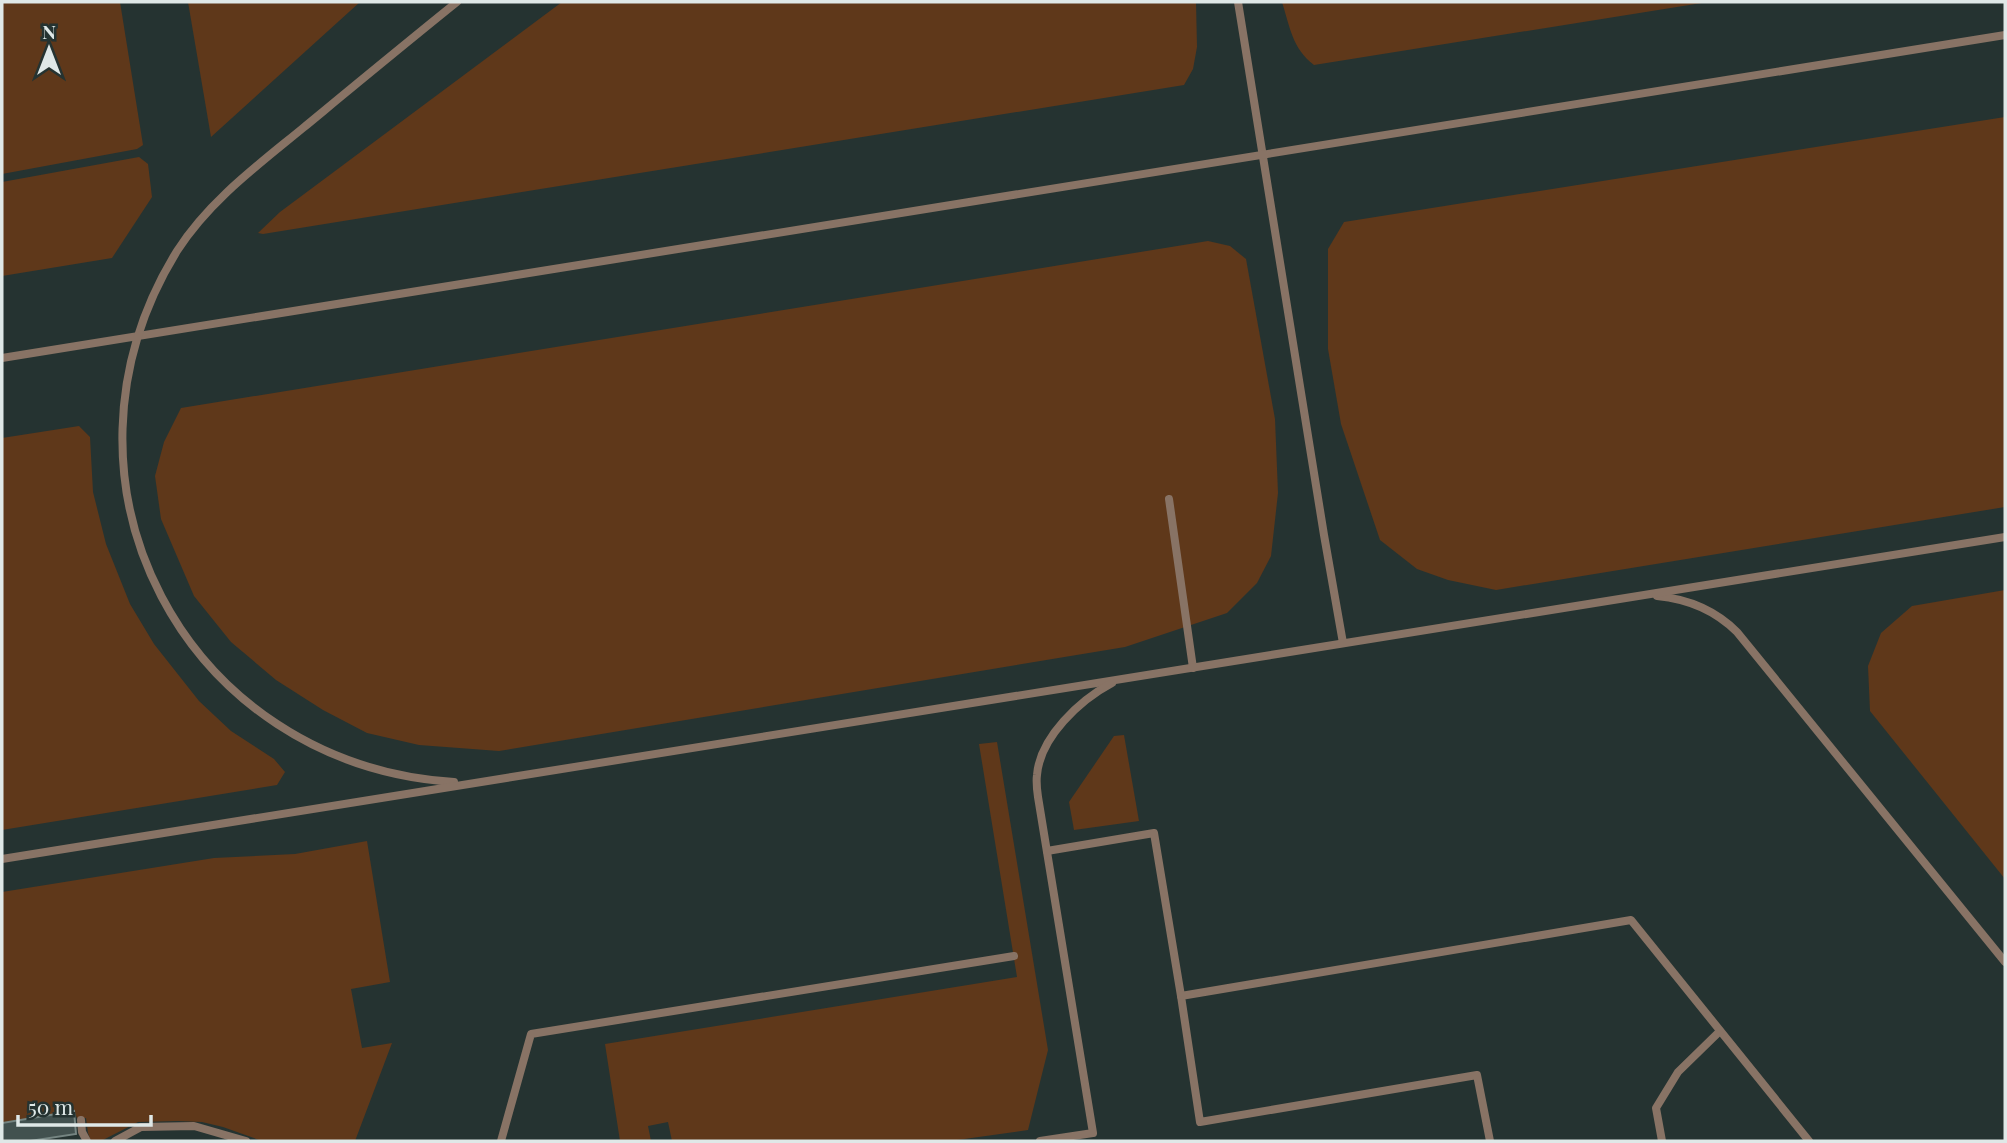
<svg xmlns="http://www.w3.org/2000/svg" width="2007" height="1143" viewBox="0 0 2007 1143" font-family="'Playfair Display',serif">
	<rect width="100%" height="100%" fill="#253331"/>
	<g fill="#5f381a">
		<path d="M2,2H120L143,145L137,149L2,174Z"/>
		<path d="M188,2H360L211,137Z"/>
		<path d="M562,2H1196L1197,47L1193,69L1184,85L263,234L258,233L280,212Z"/>
		<path d="M1282,2H1708L1314,65C1292,48 1290,27 1282,2Z"/>
		<path d="M2005,117V507L1496,590L1448,580L1417,569L1380,540L1341,424L1328,349V249L1344,222Z"/>
		<path d="M139,157L148,164L152,197L112,258L2,276V182Z"/>
		<path d="M1208,241L1230,246L1246,259L1275,419L1278,493L1271,556L1257,583L1227,613L1125,647L499,751L419,745L367,733L323,710L276,680L231,642L194,596L161,519L155,476L164,442L181,408Z"/>
		<path d="M79,426L90,437L93,492L106,544L130,604L154,644L199,701L231,731L274,759L285,772L277,785L2,830V438Z"/>
		<path d="M2005,590V879L1870,711L1868,666L1881,633L1912,606Z"/>
		<path d="M1124,735L1139,821L1074,830L1069,802L1114,736Z"/>
		<path d="M997,742L1048,1050L1028,1130L950,1141H672L668,1122L648,1126L651,1141H620L605,1044L1017,977L979,744Z"/>
		<path d="M367,841L390,982L351,989L362,1048L392,1043L355,1141H262L223,1127L202,1122L178,1121L138,1122L101,1141H91L88,1133L86,1118H77L74,1111L2,1123V892L214,858L295,854Z"/>
	</g>
	<path fill="#42514f" stroke="#758582" stroke-width="2" d="M74,1111L76,1134L30,1141H2V1123Z"/>
	<g fill="none" stroke-linecap="round" stroke-linejoin="round">
		<g stroke="#887365" stroke-width="8">
			<path d="M1238,2L1324,535L1343,643"/>
			<path d="M2,358L2005,35"/>
			<path d="M1169,499L1193,668"/>
			<path d="M1657,596C1688,599 1715,610 1737,632L2005,962"/>
			<path d="M454,782C185,765 35,481 177,251C209,201 258,165 303,128C354,86 406,43 457,2"/>
			<path d="M1047,851L1154,833L1181,996"/>
			<path d="M2,859L2005,537"/>
			<path d="M81,1120L82,1132L87,1141"/>
			<path d="M115,1141L141,1127L194,1126L246,1141"/>
			<path d="M501,1141L531,1034L1014,956"/>
			<path d="M1040,1141L1093,1133L1038,797C1037,790 1036,782 1037,775C1040,737 1080,700 1112,683"/>
			<path d="M1490,1141L1477,1075L1200,1122L1181,996L1631,920L1809,1141"/>
			<path d="M1662,1141L1656,1108L1678,1072L1720,1031"/>
		</g>
	</g>
	<rect width="2007" height="1143" fill="none" stroke="#dfe8e7" stroke-width="7"/>
	<g transform="translate(49 49)" stroke="#253331" stroke-width="5" paint-order="stroke">
	<path d="M0-5L12 26L0 18L-12 26Z" fill="#dfe8e7"/>
	<text y="-10" font-size="19" font-weight="bold" text-anchor="middle" fill="#dfe8e7">N</text>
	</g>
	<path d="M18 1115v10h133v-10" fill="none" stroke="#dfe8e7" stroke-width="3.5"/>
	<text x="28" y="1115" font-size="21" fill="#dfe8e7" stroke="#253331" stroke-width="5" paint-order="stroke">50 m</text>
</svg>
